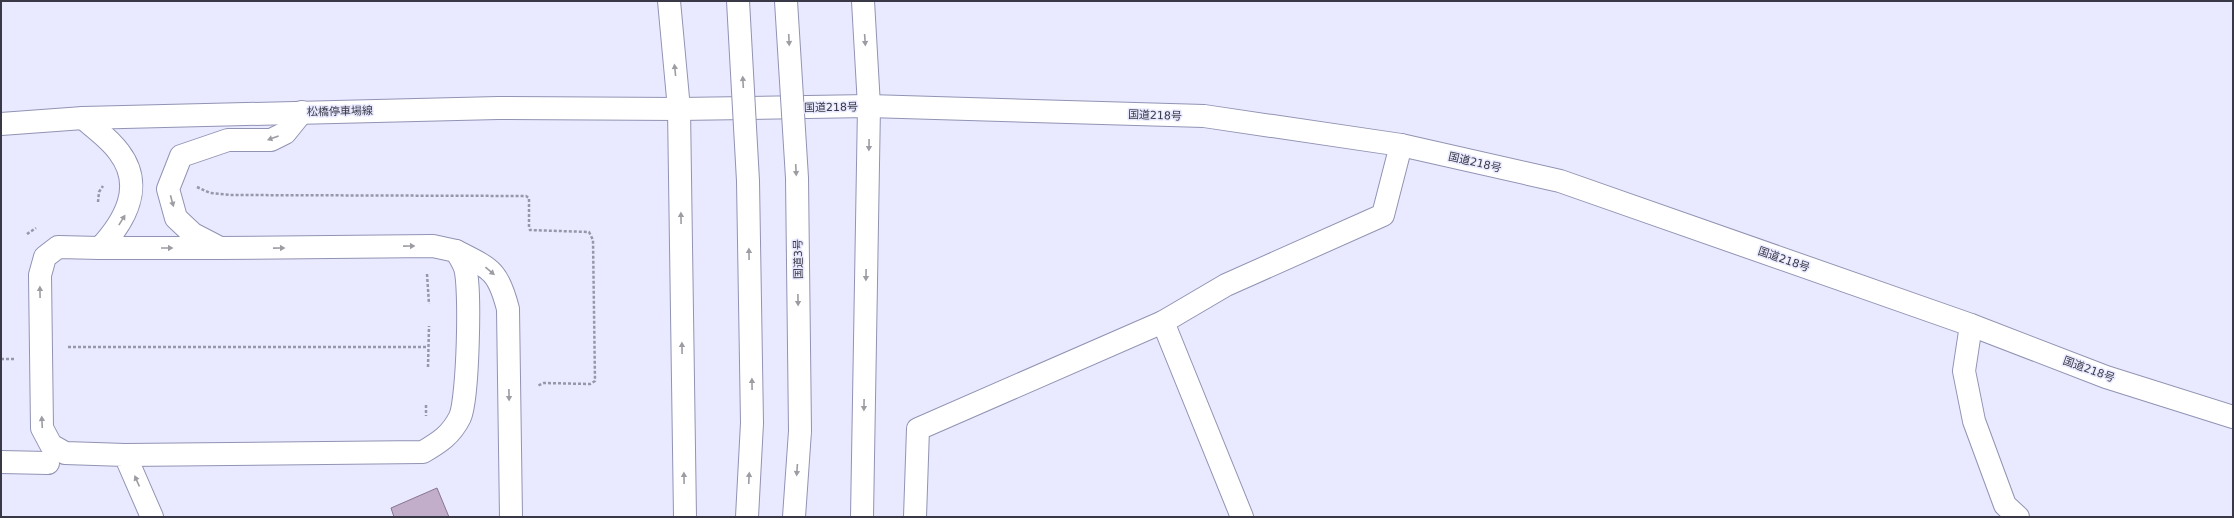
<svg xmlns="http://www.w3.org/2000/svg" width="2234" height="518" viewBox="0 0 2234 518" font-family="'DejaVu Sans','Noto Sans JP',sans-serif">
	<rect width="100%" height="100%" fill="#e9eaff"/>
	<path fill="#c2adca" stroke="#897590" d="M437,488L449,517H394L391,508Z"/>
	<g fill="none" stroke-linecap="round" stroke-linejoin="round">
		<g stroke="#9193b3" stroke-width="24">
			<g id="minor">
				<path d="M83,118C95,129 110,139 119,152C145,186 125,221 100,248L58,247L45,257L40,275L42,428L51,445L65,453L125,455L152,517"/>
				<path d="M100,248H217"/>
				<path d="M456,251C491,269 498,270 508,309L511,517"/>
				<path d="M1971,325L1964,371L1974,421L2005,505L2018,517"/>
				<path d="M125,455L423,452C440,442 451,435 460,417C468,399 471,287 465,268C463,262 459,256 456,251L433,246L220,248L193,234L176,218L168,189L181,156L228,140H271L285,133L302,112"/>
				<path d="M1,462L48,463"/>
				<path d="M915,517L918,429L1163,322"/>
				<path d="M1242,517L1163,322L1226,285L1383,215L1401,145"/>
			</g>
		</g>
		<g stroke="#9193b3" stroke-width="24">
			<path id="major" d="M1,124L83,118L498,108L679,109"/>
		</g>
		<g stroke="#9193b3" stroke-width="24">
			<g id="highway">
				<path d="M669,1L679,109L685,517"/>
				<path d="M679,109L869,106L1204,116L1401,145L1560,181L1971,325L2106,377L2233,417"/>
				<path d="M747,517L752,423"/>
				<path d="M794,517L800,431"/>
				<path d="M862,517L869,106L863,1"/>
			</g>
		</g>
		<g stroke="#9697a8" stroke-width="2.5" stroke-dasharray="3 2" stroke-linecap="butt">
			<path d="M197,187L210,193L230,195L526,196L529,198V227L530,230L589,232L593,240L595,381L590,384L544,383L537,386"/>
			<path d="M98,202L99,192L103,186"/>
			<path d="M27,234L36,228"/>
			<path d="M427,274L429,304"/>
			<path d="M68,347H428"/>
			<path d="M1,359H14"/>
			<path d="M428,367L429,326"/>
			<path d="M426,405V416"/>
		</g>
		<use href="#minor" stroke="#fff" stroke-width="22"/>
		<use href="#major" stroke="#fff" stroke-width="22"/>
		<use href="#highway" stroke="#fff" stroke-width="22"/>
		<g stroke="#9193b3" stroke-width="24" stroke-linecap="butt">
			<g id="highway-bridge">
				<path d="M738,1L748,181L752,423"/>
				<path d="M786,1L797,178L800,431"/>
			</g>
		</g>
		<use href="#highway-bridge" stroke="#fff" stroke-width="22"/>
	</g>
	<defs><path id="oneway-solid" d="M-6-.8H1V-3.2L6.5 0L1 3.2V.8H-6Z"/></defs>
	<g fill="#9c9ca2">
		<use href="#oneway-solid" transform="translate(789 40) rotate(87)"/>
		<use href="#oneway-solid" transform="translate(865 40) rotate(86)"/>
		<use href="#oneway-solid" transform="translate(675 70) rotate(-96)"/>
		<use href="#oneway-solid" transform="translate(743 82) rotate(-93)"/>
		<use href="#oneway-solid" transform="translate(273 138) rotate(160)"/>
		<use href="#oneway-solid" transform="translate(869 145) rotate(91)"/>
		<use href="#oneway-solid" transform="translate(796 170) rotate(87)"/>
		<use href="#oneway-solid" transform="translate(172 201) rotate(75)"/>
		<use href="#oneway-solid" transform="translate(681 218) rotate(-91)"/>
		<use href="#oneway-solid" transform="translate(122 220) rotate(-58)"/>
		<use href="#oneway-solid" transform="translate(409 246) rotate(-1)"/>
		<use href="#oneway-solid" transform="translate(167 248)"/>
		<use href="#oneway-solid" transform="translate(279 248) rotate(-1)"/>
		<use href="#oneway-solid" transform="translate(749 254) rotate(-91)"/>
		<use href="#oneway-solid" transform="translate(490 271) rotate(40)"/>
		<use href="#oneway-solid" transform="translate(866 275) rotate(91)"/>
		<use href="#oneway-solid" transform="translate(40 292) rotate(-91)"/>
		<use href="#oneway-solid" transform="translate(798 300) rotate(89)"/>
		<use href="#oneway-solid" transform="translate(682 348) rotate(-91)"/>
		<use href="#oneway-solid" transform="translate(752 384) rotate(-91)"/>
		<use href="#oneway-solid" transform="translate(509 395) rotate(89)"/>
		<use href="#oneway-solid" transform="translate(864 405) rotate(91)"/>
		<use href="#oneway-solid" transform="translate(42 422) rotate(-93)"/>
		<use href="#oneway-solid" transform="translate(797 470) rotate(94)"/>
		<use href="#oneway-solid" transform="translate(684 478) rotate(-91)"/>
		<use href="#oneway-solid" transform="translate(749 478) rotate(-87)"/>
		<use href="#oneway-solid" transform="translate(137 481) rotate(-114)"/>
	</g>
	<g text-anchor="middle" stroke-width="3" stroke-linejoin="round" paint-order="stroke">
		<g font-size="11" fill="#383846" stroke="#e9eaff">
			<text transform="translate(831 107) rotate(-1)" y="4">国道218号</text>
			<text transform="translate(340 111) rotate(-1)" y="4">松橋停車場線</text>
			<text transform="translate(1155 115) rotate(2)" y="4">国道218号</text>
			<text transform="translate(1475 162) rotate(13)" y="4">国道218号</text>
			<text transform="translate(798 259) rotate(-91)" y="4">国道3号</text>
			<text transform="translate(1784 259) rotate(19)" y="4">国道218号</text>
			<text transform="translate(2089 369) rotate(20)" y="4">国道218号</text>
		</g>
	</g>
	<rect width="2234" height="518" fill="none" stroke="#383846" stroke-width="4"/>
</svg>
